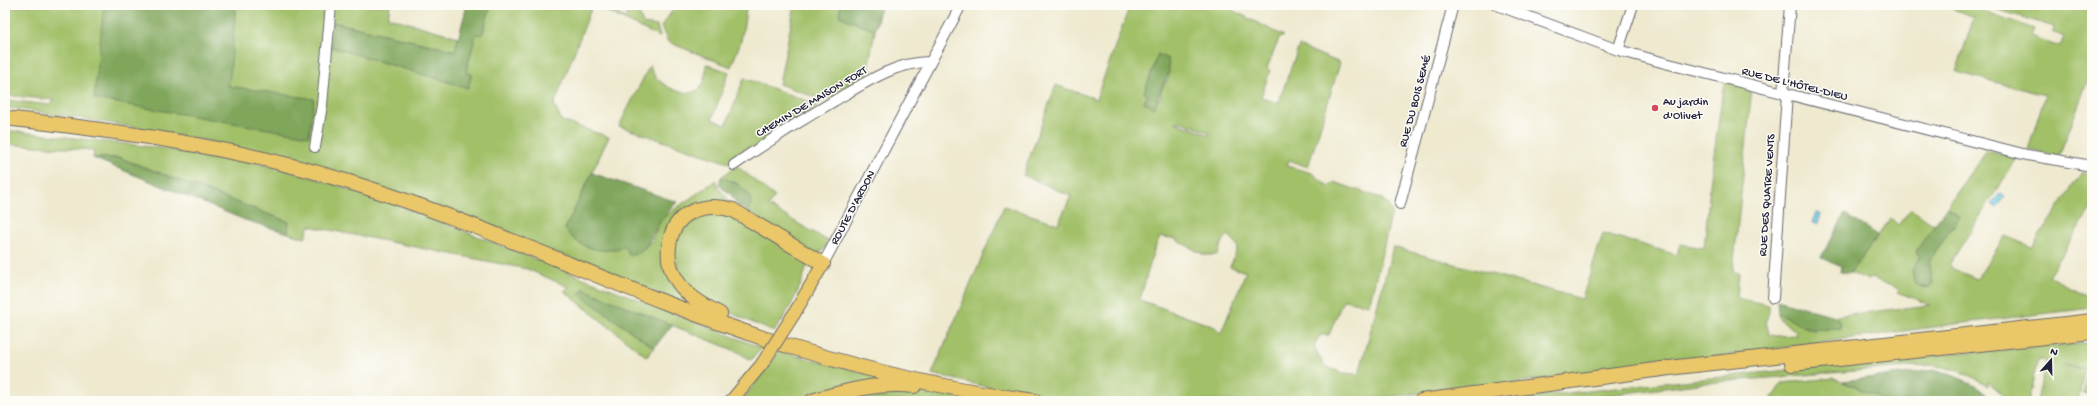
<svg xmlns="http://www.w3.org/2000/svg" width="2097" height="406" viewBox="0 0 2097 406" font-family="'Gochi Hand',sans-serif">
	<rect width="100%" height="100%" fill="#fdfcf7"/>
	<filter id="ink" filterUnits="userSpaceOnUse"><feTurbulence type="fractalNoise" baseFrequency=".025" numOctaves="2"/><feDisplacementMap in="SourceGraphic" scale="8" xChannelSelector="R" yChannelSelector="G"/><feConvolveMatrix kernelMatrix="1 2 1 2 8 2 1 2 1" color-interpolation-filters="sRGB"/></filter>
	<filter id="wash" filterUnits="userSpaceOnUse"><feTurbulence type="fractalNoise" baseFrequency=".012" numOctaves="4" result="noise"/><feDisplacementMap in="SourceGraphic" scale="16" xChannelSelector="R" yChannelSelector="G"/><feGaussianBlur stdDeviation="0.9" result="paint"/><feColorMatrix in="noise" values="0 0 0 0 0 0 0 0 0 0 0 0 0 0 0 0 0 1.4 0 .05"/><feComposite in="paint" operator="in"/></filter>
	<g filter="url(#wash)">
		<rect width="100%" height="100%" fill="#eee9cf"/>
		<g fill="#a1c068" stroke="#627152" fill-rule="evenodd">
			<path d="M5,5H390L388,17L458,37L456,51L333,22L450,82L468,88L471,75L466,72L476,34L482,35L491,5H582L591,9L554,105L562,121L609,137L565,229L614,251L624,246L640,253L652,240L661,219L716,180C718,192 726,193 729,203L699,204L665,249L698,310L568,257L218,143L116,124L5,107V100L50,105L54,100L5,95Z"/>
			<path d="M593,5H599L626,18L628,5H636L643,24L657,26L660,37Z"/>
			<path d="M676,5H747L741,41L731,67L668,42L661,27Z"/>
			<path d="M780,5H841L840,16L875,31L866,79L832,98L820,99L779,84L794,9Z"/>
			<path d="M1130,5H1163L1174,9L1176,5H1222L1284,36L1279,39L1267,68L1270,71L1261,97L1278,103L1299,46L1340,63L1308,167L1289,160L1287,166L1312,173L1329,187L1334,182L1381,198L1389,205L1392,213L1369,305L1343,300L1329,335H1320L1314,346L1324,366L1343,373L1359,374L1393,247L1582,299L1603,233L1677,255L1680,244L1704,248L1711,176L1724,82L1752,88L1733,271L1739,273L1737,298L1769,305V312L1766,321L1769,334L1775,336L1796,335L1795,330L1784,323L1778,315L1781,314L1811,330L1840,328L1841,323L1835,316L1930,305L1898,292L1899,289L1871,278L1869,280L1850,273L1891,218L1898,225L1911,209L1934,225L1921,256L1933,283L1929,261L1960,216L1947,207L1986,151L2017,158L1949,265L1953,269L1977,279L2005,236L2032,247L2082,172L2092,174V207L2048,276L2092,298V308L1955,324L1605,372L1354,401H1089L1000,390L932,374L1004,206L1058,224L1071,196L1023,175L1056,85L1096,99ZM1158,54L1169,77L1162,88L1160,99L1144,102L1148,95L1145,93ZM1175,122H1182L1210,133L1209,135ZM1229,235L1238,247L1230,267L1246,272L1221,333L1215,327L1140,300L1154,250L1160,237L1173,238L1204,255H1217L1224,239Z"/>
			<path d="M1954,5H1968L2034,29L2031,36L2060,46L2064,37L2053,32L2054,27L1983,5H2092V70L2059,156L2028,150L2045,95L1956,72L1974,17L1953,9Z"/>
			<path d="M706,64L729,72L712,119L726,125L744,78L818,105L731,164L619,126L650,65C652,84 691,103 702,86C705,81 706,71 706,64Z"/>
			<path d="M5,130L152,147L254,162L298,173L395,204L762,348L751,360L738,352L583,289L654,348L647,357L564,291L569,287L527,269L309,226L305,238L288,233V222L120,158H93L94,150L5,144Z"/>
			<path d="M737,166L775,197L768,206L830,242L820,253L813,254L749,212L738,184L721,177Z"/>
			<path d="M704,212L736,216L808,261C802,287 790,309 774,332C748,320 690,300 679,273C677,268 677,262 676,258C671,234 686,223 704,212Z"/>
			<path d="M2092,343V396L2083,393L2088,369L2064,365L2085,369L2078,401H2037L2046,361L2038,359L2028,401H2007L1999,391L1988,382V386C1970,374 1951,367 1930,365L1705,383L1561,401H1492L1951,353Z"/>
			<path d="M779,351L896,381L806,401H742Z"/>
			<path d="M1833,378L1887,401H1770L1782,383Z"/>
			<path d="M884,392H933L984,401H828Z"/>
		</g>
		<g fill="#80a65c" stroke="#51644c">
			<path d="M104,5H236L229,86L314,99L309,136L94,99Z"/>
			<path d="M467,5H491L482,35L476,34L466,72L472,74L468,88L331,47L333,22L455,51Z"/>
			<path d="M841,5H881L875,31L839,16Z"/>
			<path d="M1158,54L1168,59C1170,77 1169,72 1162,87C1158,95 1159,100 1153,108L1144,102L1148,95L1144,93Z"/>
			<path d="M93,158H120L289,222L288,233L245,220Z"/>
			<path d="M592,173L677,202C670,210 662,218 657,227C648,241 648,250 630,256L624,246C604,256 577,248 565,229Z"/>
			<path d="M721,177C736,183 758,192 749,212L737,205L730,193L723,189L719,184Z"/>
			<path d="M1947,207L1960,216L1929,261L1933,283L1929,288L1921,287L1914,283L1912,270L1920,256L1916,251Z"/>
			<path d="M1845,214L1878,235L1850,273L1840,272L1841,267L1821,257Z"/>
			<path d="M583,289L672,325L654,348L579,294Z"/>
			<path d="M1777,300L1835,316L1841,323L1840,328C1809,331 1808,330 1781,314L1778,315Z"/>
			<path d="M1936,370C1959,377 1976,383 1993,401H1887L1842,381Z"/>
		</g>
		<g fill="#62c5e0" stroke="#42748e">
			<path d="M2000,193L2005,196L1997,208L1992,204Z"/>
			<path d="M1816,212L1821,214L1818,224L1812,223Z"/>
		</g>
	</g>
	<g filter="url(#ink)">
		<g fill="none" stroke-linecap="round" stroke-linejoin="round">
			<g stroke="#69686f" stroke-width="12">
				<g id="minor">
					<path d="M1497,5L1618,50L1665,63L2027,155L2092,166"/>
					<path d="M1618,50L1633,5"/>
					<path d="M1783,93L1790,5"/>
					<path d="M315,147L322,105L331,5"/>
					<path d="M734,165C767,142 800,121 834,101C863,84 895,62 929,62"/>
					<path d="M1400,204L1453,5"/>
					<path d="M823,264L961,5"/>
					<path d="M1773,298L1787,94"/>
				</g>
			</g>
			<g stroke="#69686f" stroke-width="14">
				<g id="major">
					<path d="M794,314L823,264"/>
					<path d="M731,401L762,364"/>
				</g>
			</g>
			<g stroke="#69686f" stroke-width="16">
				<g id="highway">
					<path d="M5,118C118,131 230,146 339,179C483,222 619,290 763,338C851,367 943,389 1035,401"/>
					<path d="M720,314C703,305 686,296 676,279C663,258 667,224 691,212C704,206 719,206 733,210L823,264"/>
					<path d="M1792,364L2092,332"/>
					<path d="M812,401C845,391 879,382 914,386"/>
					<path d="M1421,401L1677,367L2092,321"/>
				</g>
			</g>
			<use href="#minor" stroke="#fff" stroke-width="10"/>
			<use href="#major" stroke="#eac769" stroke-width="12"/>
			<use href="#highway" stroke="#eac769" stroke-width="14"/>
			<g stroke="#69686f" stroke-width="14" stroke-linecap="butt">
				<path id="major-bridge" d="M762,364L794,314"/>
			</g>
			<use href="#major-bridge" stroke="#eac769" stroke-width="12"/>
		</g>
	</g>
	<circle fill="#d1495b" stroke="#fdfcf7" stroke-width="1.5" cx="1655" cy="108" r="4"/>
	<g text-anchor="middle" stroke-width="3" stroke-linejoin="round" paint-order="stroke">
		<g font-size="12" fill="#22223b" stroke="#fdfcf7">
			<text transform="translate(1795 83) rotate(14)" y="4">RUE DE L'HÔTEL-DIEU</text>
			<text transform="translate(811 101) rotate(-31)" y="4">CHEMIN DE MAISON FORT</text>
			<text transform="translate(1414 101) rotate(-75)" y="4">RUE DU BOIS SEMÉ</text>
			<text transform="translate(1766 195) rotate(-86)" y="4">RUE DES QUATRE VENTS</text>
			<text transform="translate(852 207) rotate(-62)" y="4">ROUTE D'ARDON</text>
		</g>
		<g font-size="12" fill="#22223b" stroke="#fdfcf7" text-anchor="start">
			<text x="1663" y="105">Au jardin<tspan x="1663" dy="14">d'Olivet</tspan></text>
		</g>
	</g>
	<rect width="2097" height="406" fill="none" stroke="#fdfcf7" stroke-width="20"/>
	<g transform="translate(2051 360) rotate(20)" stroke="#fdfcf7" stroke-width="3" paint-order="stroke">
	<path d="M0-3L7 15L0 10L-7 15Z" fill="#22223b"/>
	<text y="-6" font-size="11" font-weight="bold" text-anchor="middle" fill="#22223b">N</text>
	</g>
</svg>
